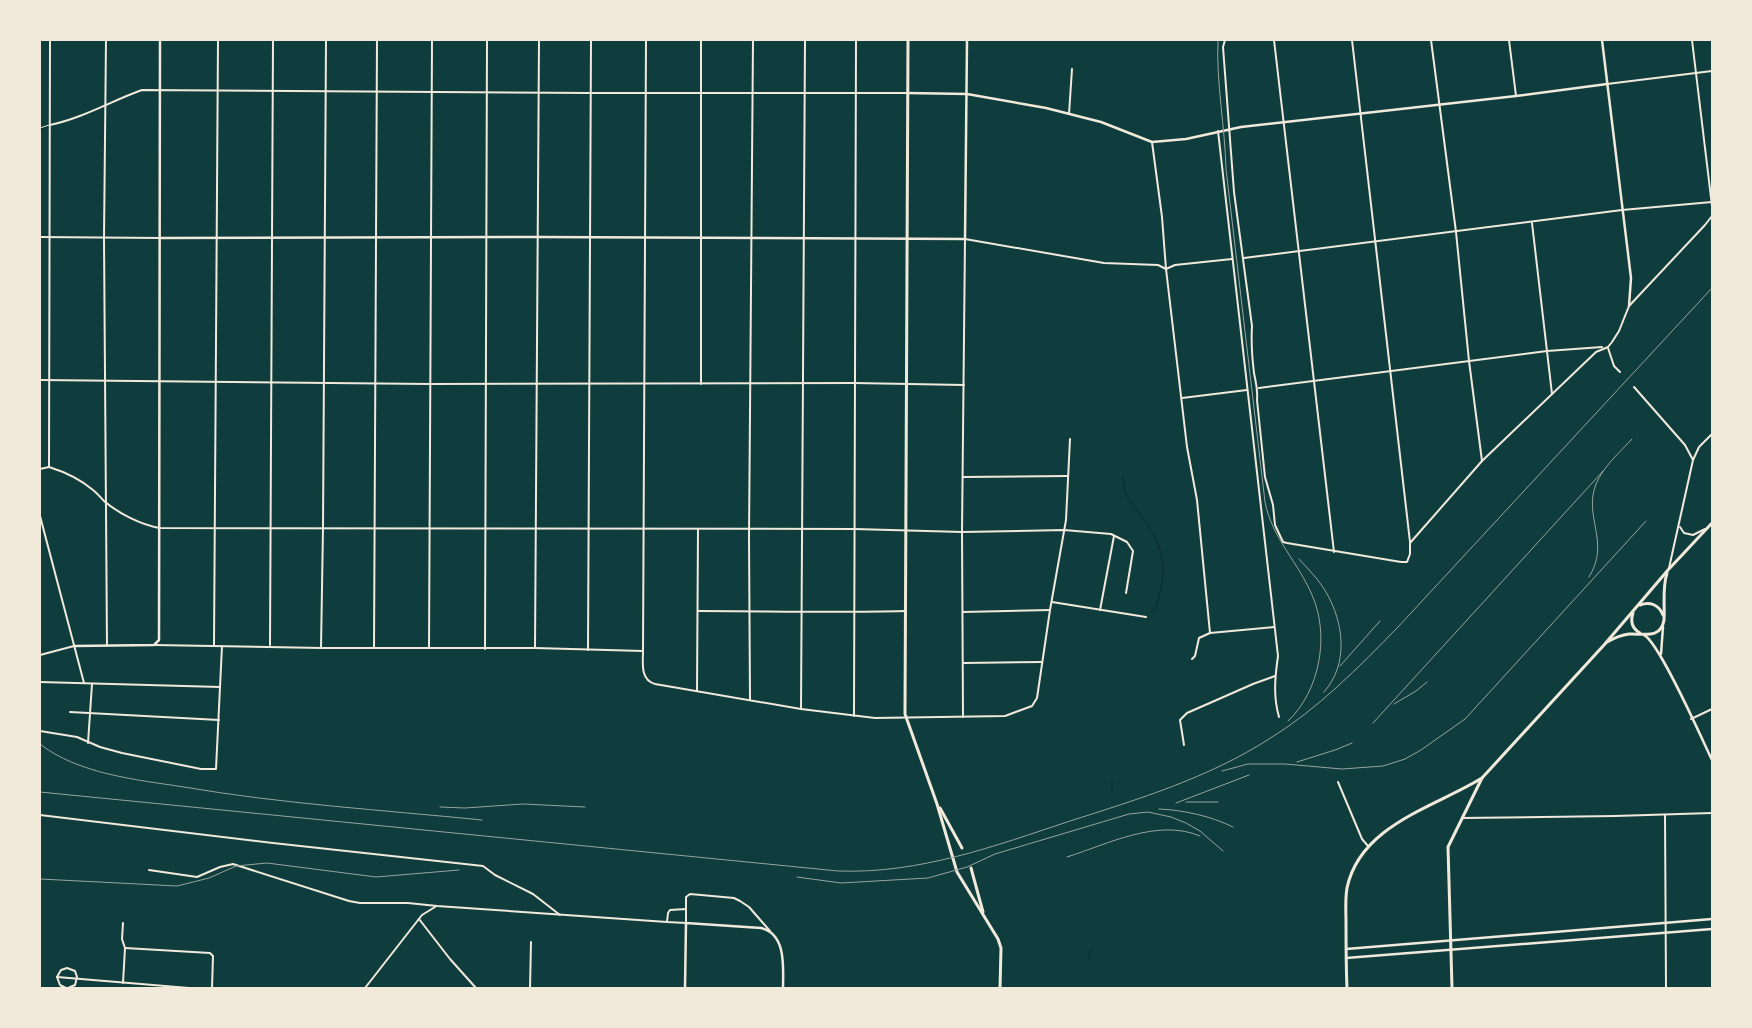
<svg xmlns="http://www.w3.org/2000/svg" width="1752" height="1028" viewBox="0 0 1752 1028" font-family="'Exo 2',sans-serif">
	<rect width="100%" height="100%" fill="#0f3d3e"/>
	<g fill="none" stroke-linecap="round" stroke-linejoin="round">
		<g stroke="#0a2a2b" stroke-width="1">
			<path d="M40,129H42"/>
			<path d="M1123,477C1124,497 1129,500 1141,515C1166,550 1168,569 1155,610L1151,612"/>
			<path d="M1112,782V791"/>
			<path d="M1089,959L1091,949"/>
		</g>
		<path stroke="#f1e9da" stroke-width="1" d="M40,128L49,125"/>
		<g stroke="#f1e9da" stroke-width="2">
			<path d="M106,40L104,238L107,645"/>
			<path d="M1225,40L1223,47L1234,192L1252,326C1251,342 1252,357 1254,373C1256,384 1258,388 1257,400L1265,477L1273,505L1275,525L1283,542L1287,543L1401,562H1407L1410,554V543L1482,461L1596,352L1608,347L1612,342L1619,331L1629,306L1705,225L1712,216"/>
			<path d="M1274,40L1334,552"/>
			<path d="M1352,40L1410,542"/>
			<path d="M1431,40L1456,232L1469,361L1482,461"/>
			<path d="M1509,40L1516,96"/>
			<path d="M1692,40L1712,206"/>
			<path d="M1607,84L1712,71"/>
			<path d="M1069,114L1072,69"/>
			<path d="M50,125C83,118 111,101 142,90L590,93H907"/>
			<path d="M1218,131L1278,656C1275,677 1273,696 1279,717"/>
			<path d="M1152,142L1162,217L1166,269L1187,447L1197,500L1210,633"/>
			<path d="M1532,223L1552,394"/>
			<path d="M40,237L160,238"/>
			<path d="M1244,258L1622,210L1712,202"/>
			<path d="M1166,269L1175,265L1232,259"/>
			<path d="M1608,348L1614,366L1620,372"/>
			<path d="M40,380L430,384L854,383L964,385"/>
			<path d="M701,384V40"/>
			<path d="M1634,387L1685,445L1693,460"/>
			<path d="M1259,388L1547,351L1602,347"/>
			<path d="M1182,398L1247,390"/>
			<path d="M49,467C65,472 80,479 93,490C97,493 100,497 104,501C118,513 141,525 160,528L855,529L962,532L1064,530L1111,534L1127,542L1133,551L1126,593"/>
			<path d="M49,467L50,40"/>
			<path d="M40,469L49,467"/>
			<path d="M963,477L1068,476"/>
			<path d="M40,516L84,683"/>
			<path d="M1680,527L1684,533L1693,535L1705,529"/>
			<path d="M1669,568L1693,460L1699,447L1712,434"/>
			<path d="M1052,602L1146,617"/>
			<path d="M1100,610L1114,536"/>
			<path d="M698,611C767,611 836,613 905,611"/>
			<path d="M963,612L1050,610"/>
			<path d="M154,645L321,648H535L643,651C643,663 640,680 655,684L801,709L875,718L1005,716L1032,706L1037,698L1050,610L1066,520L1070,439"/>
			<path d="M214,645L218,40"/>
			<path d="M270,645L273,40"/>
			<path d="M321,648L323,528L326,40"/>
			<path d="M374,648L377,40"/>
			<path d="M429,648L432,40"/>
			<path d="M535,648L539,40"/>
			<path d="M485,649L487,40"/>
			<path d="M588,650L591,40"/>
			<path d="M643,651L646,40"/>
			<path d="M40,655L74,646"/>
			<path d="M1192,659L1195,656L1199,638L1210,633L1274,627"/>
			<path d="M964,663L1042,662"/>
			<path d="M40,682L220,687"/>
			<path d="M697,691L698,529"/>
			<path d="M750,700L749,537L753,40"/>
			<path d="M801,709L805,40"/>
			<path d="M70,712L219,720"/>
			<path d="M854,716L856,40"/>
			<path d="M963,717L962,532L965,239L1104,263L1158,265L1166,269"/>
			<path d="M1691,719L1712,709"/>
			<path d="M40,731L77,737L100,747L122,753L201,769H216L222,646"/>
			<path d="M88,743L92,684"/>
			<path d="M1184,745L1180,720L1187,713L1253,684L1275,676"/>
			<path d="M1338,782L1362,839L1368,846"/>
			<path d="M40,815L273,843L483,866L495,875L533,894L560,915"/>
			<path d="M1665,815L1666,988"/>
			<path d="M1462,818L1615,816L1712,813"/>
			<path d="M149,870L197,877L220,867L233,864L349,901L360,903H408L437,906L667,922L686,923V909L670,910L668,913L667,922"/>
			<path d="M686,909V897L690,894L734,898L740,901L749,907L770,931"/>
			<path d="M419,919L450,959L476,988"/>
			<path d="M125,948L210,953L213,956L212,988"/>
			<path d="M57,977L189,988"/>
			<path d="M123,983L125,948L122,939L123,923"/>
			<path d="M66,988L60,985L57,977L61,970L67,968L75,971L77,977L75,985L68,988"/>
			<path d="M365,988L422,915L435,907"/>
			<path d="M530,988L531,942"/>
		</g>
		<g stroke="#f1e9da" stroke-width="2.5">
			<path d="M1602,40L1631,278L1629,306"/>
			<path d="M907,93L967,94L1046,108L1101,122L1152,142L1186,139L1241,127L1516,96L1607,84"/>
			<path d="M161,238L538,237L965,239L967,40"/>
			<path d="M1644,635C1659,642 1702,739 1712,760"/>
			<path d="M74,646L154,645L159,640L160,40"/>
			<path d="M1661,654L1663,627"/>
			<path d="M1346,949L1712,919"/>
			<path d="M1346,958L1712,929"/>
			<path d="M685,988L686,923L761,928C787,934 783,969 783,988"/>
		</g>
		<g stroke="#f1e9da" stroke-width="3">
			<path d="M908,40L905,714L937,804L957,872L998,939L1001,948L1000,988"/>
			<path d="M940,808L962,848"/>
			<path d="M971,868L983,912"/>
			<path d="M1347,988C1346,966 1346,944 1346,923C1346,911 1345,899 1347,888C1360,825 1435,807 1482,778"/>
		</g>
		<g stroke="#f1e9da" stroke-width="3">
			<path d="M1640,605C1650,601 1659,605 1663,615"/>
			<path d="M1633,613C1630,622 1633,629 1640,633"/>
			<path d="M1607,642C1614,638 1621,635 1629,634C1642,633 1661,640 1664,620C1665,604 1662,588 1667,573"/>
			<path d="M1452,988L1448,847L1482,778L1604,645L1668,570L1712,523"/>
		</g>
		<g stroke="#97a49c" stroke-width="1">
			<path d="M1218,40C1216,83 1225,126 1226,169L1265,502C1272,538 1298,562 1312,595C1330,635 1320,691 1288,721"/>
			<path d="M1299,559C1309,570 1319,580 1326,592C1344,623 1349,664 1324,692"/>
			<path d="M1589,577C1611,542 1583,517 1596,484C1603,467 1619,453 1632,439"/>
			<path d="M1340,666L1380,621"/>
			<path d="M1394,704L1416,691L1427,682"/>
			<path d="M1373,723L1604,470"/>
			<path d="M40,744C78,774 138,780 184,787C283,804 383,810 482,820"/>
			<path d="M1297,762L1335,750L1352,743"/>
			<path d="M1222,771L1248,764H1285L1342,769L1383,766L1405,759L1421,750L1465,719L1646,521"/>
			<path d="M40,792L838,871C919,874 995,846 1070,821C1139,799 1208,778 1269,739C1318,709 1358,668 1398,627L1712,288"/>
			<path d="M1186,802H1218"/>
			<path d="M1176,803L1249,775"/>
			<path d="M440,807L465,808L523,804L585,807"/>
			<path d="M1159,809C1183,810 1211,816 1233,827"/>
			<path d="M1067,857C1108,844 1158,818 1200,836"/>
			<path d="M797,877L841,883L928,878L967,867L995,854L1052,837L1129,814L1148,812L1171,817L1186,823L1200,831L1223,851"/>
			<path d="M40,879L177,886L209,878L236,866L267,863L376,877L459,870"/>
		</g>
	</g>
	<rect width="1752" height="1028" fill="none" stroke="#f1e9da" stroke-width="82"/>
</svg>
